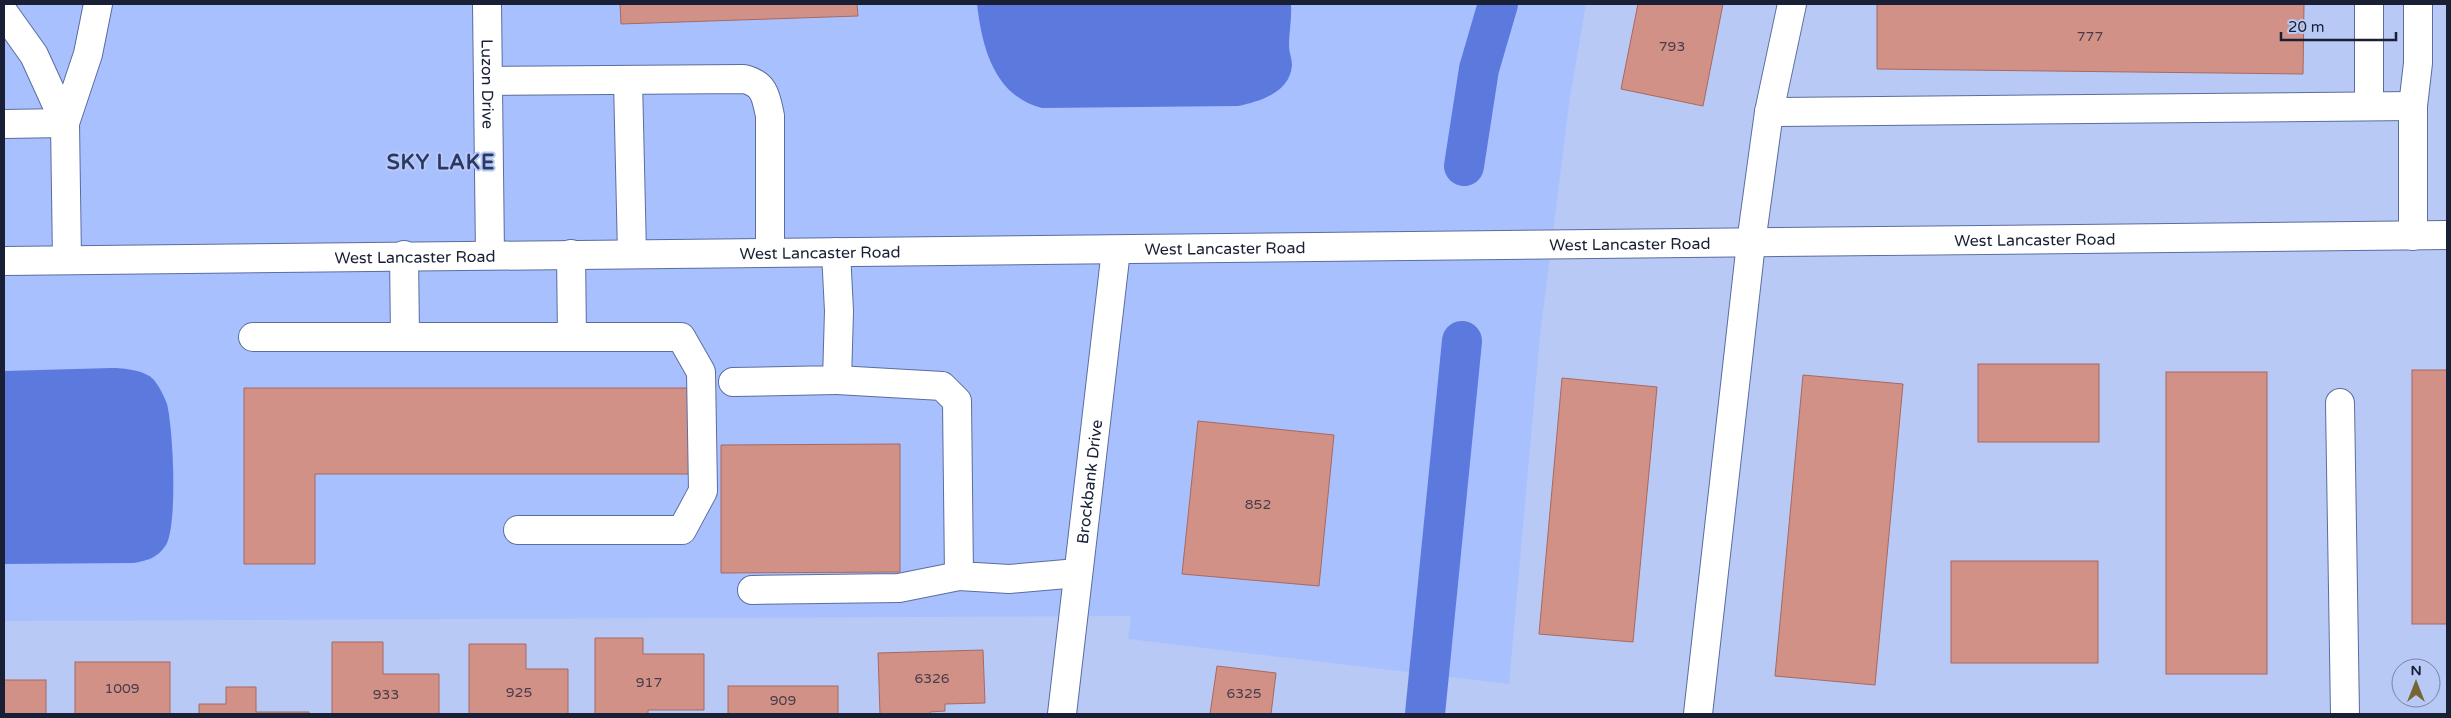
<svg xmlns="http://www.w3.org/2000/svg" width="2451" height="718" viewBox="0 0 2451 718" font-family="'Varela Round',sans-serif">
	<rect width="100%" height="100%" fill="#b8c9f5"/>
	<path fill="#a9c0fe" d="M4,4H1586L1570,97L1540,335L1509,684L1128,639L1131,616L4,621Z"/>
	<g fill="#5c7ade">
		<path d="M977,4H1291C1292,18 1289,32 1289,46C1289,52 1292,59 1292,65C1290,93 1260,101 1238,106L1042,108C994,96 982,47 977,4Z"/>
		<path d="M111,368C124,368 145,370 154,380C159,386 164,396 167,404C173,428 178,524 166,545C157,558 149,560 134,563L4,564V371Z"/>
	</g>
	<g fill="none" stroke-linecap="round" stroke-linejoin="round">
		<g stroke="#5c7ade" stroke-width="40">
			<path d="M1464,166L1479,69L1498,4"/>
			<path d="M1425,714L1462,341"/>
		</g>
	</g>
	<g fill="#d29187" stroke="#a76960">
		<path d="M620,4H857L858,16L621,24Z"/>
		<path d="M1638,4H1723L1703,106L1621,89Z"/>
		<path d="M1877,4H2304L2303,74L1877,69Z"/>
		<rect x="1978" y="364" width="121" height="78"/>
		<rect x="2412" y="370" width="35" height="254"/>
		<rect x="2166" y="372" width="101" height="302"/>
		<path d="M1803,375L1903,384L1875,685L1775,676Z"/>
		<path d="M1562,378L1657,387L1633,642L1539,634Z"/>
		<path d="M244,388H695V474H315V564H244Z"/>
		<path d="M1198,421L1334,435L1319,586L1182,574Z"/>
		<path d="M900,444V572L721,573V445Z"/>
		<rect x="1951" y="561" width="147" height="102"/>
		<path d="M595,638H643V654H704V710H648V714H595Z"/>
		<path d="M332,642H383V674H439V714H332Z"/>
		<path d="M469,644H526V669H568V714H469Z"/>
		<path d="M983,650L985,703L945,704V711L930,712V714H880L878,653Z"/>
		<rect x="75" y="662" width="95" height="52"/>
		<path d="M1217,666L1276,673L1271,714H1210Z"/>
		<rect x="4" y="680" width="42" height="34"/>
		<rect x="728" y="686" width="110" height="28"/>
		<path d="M226,687H256V712H309V714H199V704H226Z"/>
	</g>
	<g fill="none" stroke-linecap="round" stroke-linejoin="round">
		<g stroke="#5b6d9f" stroke-width="30">
			<g id="minor">
				<path id="s1" d="M487,4L490,255"/>
				<path d="M4,13L34,55L65,123"/>
				<path d="M628,80L632,254"/>
				<path d="M488,81L744,79C765,84 766,97 770,116V252"/>
				<path d="M2369,105V4"/>
				<path d="M1769,112L2413,106"/>
				<path d="M65,123L88,54L98,4"/>
				<path d="M4,124L65,123L67,260"/>
				<path d="M2413,236V106L2418,63V4"/>
				<path d="M571,254L572,336"/>
				<path d="M404,255L405,336"/>
				<path id="s2" d="M4,261L2447,235"/>
				<path d="M253,337H681L701,372L703,491L682,530H518"/>
				<path d="M837,380L942,386L957,401L959,576L1009,579L1078,573"/>
				<path d="M733,382L837,380L839,311L836,252"/>
				<path d="M2340,403L2345,714"/>
				<path d="M752,590L899,588L959,576"/>
				<path id="s3" d="M1062,714L1116,250"/>
				<path d="M1698,714L1751,243L1769,112L1792,4"/>
			</g>
		</g>
		<use href="#minor" stroke="#fff" stroke-width="28"/>
	</g>
	<g text-anchor="middle" stroke-width="4" stroke-linejoin="round" paint-order="stroke">
		<g font-size="14" fill="#473c4a">
			<text x="2090" y="41">777</text>
			<text x="1672" y="51">793</text>
			<text x="1258" y="509">852</text>
			<text x="932" y="683">6326</text>
			<text x="649" y="687">917</text>
			<text x="122" y="693">1009</text>
			<text x="519" y="697">925</text>
			<text x="1244" y="698">6325</text>
			<text x="386" y="699">933</text>
			<text x="783" y="705">909</text>
		</g>
		<g font-size="16" fill="#192035" stroke="#b8c9f5">
			<text dy="6" stroke="none"><textPath href="#s1" startOffset="80">Luzon Drive</textPath></text>
			<text dy="6" stroke="none"><textPath href="#s2" startOffset="2031">West Lancaster Road</textPath></text>
			<text dy="6" stroke="none"><textPath href="#s2" startOffset="1626">West Lancaster Road</textPath></text>
			<text dy="6" stroke="none"><textPath href="#s2" startOffset="1221">West Lancaster Road</textPath></text>
			<text dy="6" stroke="none"><textPath href="#s2" startOffset="816">West Lancaster Road</textPath></text>
			<text dy="6" stroke="none"><textPath href="#s2" startOffset="411">West Lancaster Road</textPath></text>
			<text dy="6" stroke="none"><textPath href="#s3" startOffset="234">Brockbank Drive</textPath></text>
		</g>
		<g font-size="21" font-weight="bold" letter-spacing="1" fill="#2a3866" stroke="#b8c9f5">
			<text x="441" y="169">SKY LAKE</text>
		</g>
	</g>
	<rect width="2451" height="718" fill="none" stroke="#192035" stroke-width="10"/>
	<g transform="translate(2416 683)"><circle r="24" fill="#b8c9f5" stroke="#7885a8"/>
	<path d="M0-4L9 19L0 12L-9 19Z" fill="#776433"/>
	<text y="-8" font-size="14" font-weight="bold" text-anchor="middle" fill="#192035">N</text>
	</g>
	<path d="M2281 32v8h115v-8" fill="none" stroke="#192035" stroke-width="2.5"/>
	<text x="2288" y="32" font-size="15" fill="#192035" stroke="#b8c9f5" stroke-width="4" paint-order="stroke">20 m</text>
</svg>
